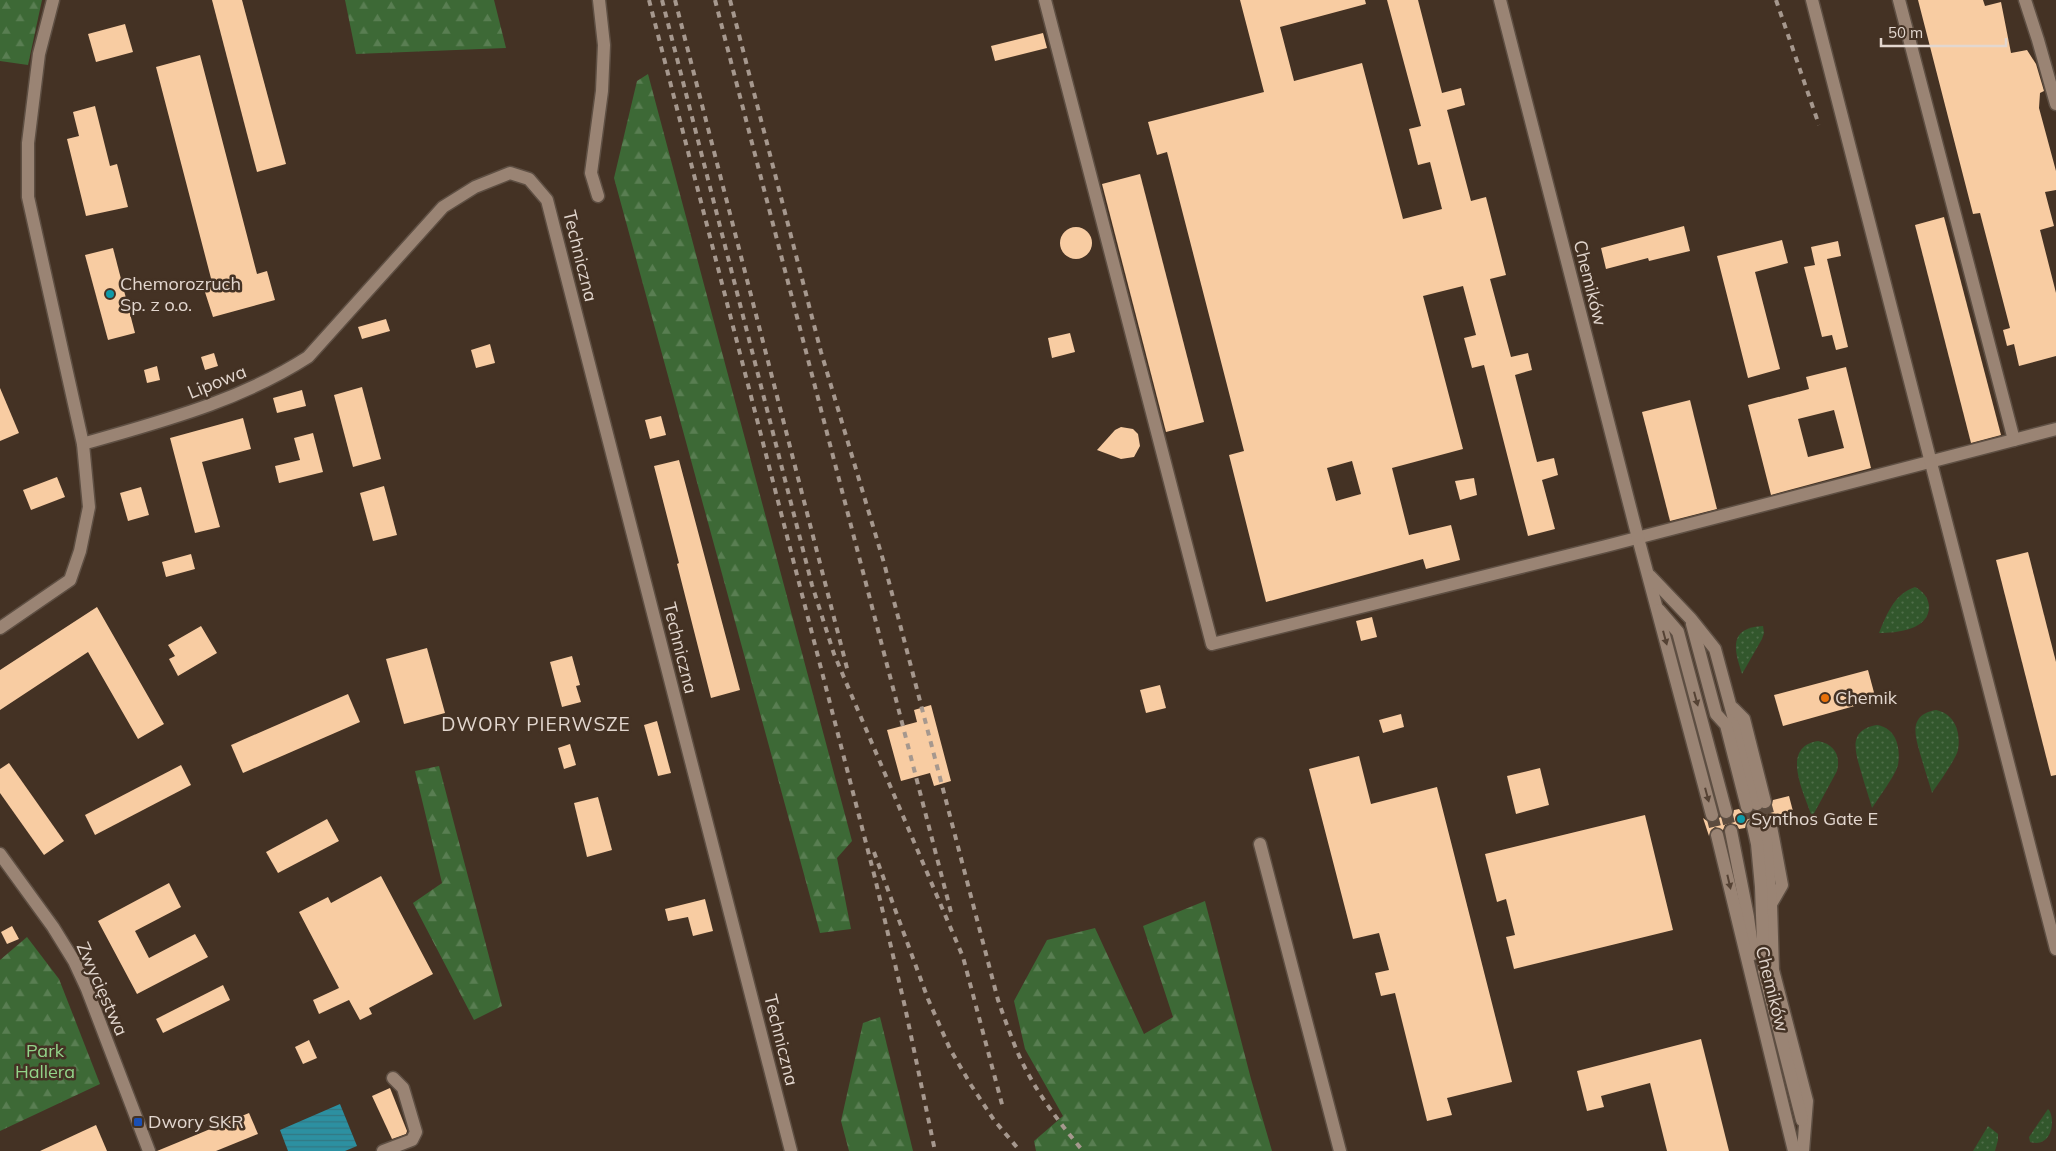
<svg xmlns="http://www.w3.org/2000/svg" width="2056" height="1151" viewBox="0 0 2056 1151" font-family="Mulish,sans-serif">
	<defs>
		<pattern id="grass-dots" width="8" height="8" patternUnits="userSpaceOnUse" patternTransform="scale(1.25)"><rect width="8" height="8" fill="#32572c"/><path d="M2 2h.1M6 6h.1" fill="none" stroke="#506e4a" stroke-width="1.8" stroke-linecap="round"/></pattern>
		<pattern id="forest-firs" width="22" height="20" patternUnits="userSpaceOnUse" patternTransform="scale(1.25)"><rect width="22" height="20" fill="#3d6936"/><path d="M5 1l3.5 6h-7zM16 11l3.5 6h-7z" fill="#597e52"/></pattern>
		<pattern id="water-rules" width="6" height="5" patternUnits="userSpaceOnUse" patternTransform="scale(1.25)"><rect width="6" height="5" fill="#2c90a1"/><path d="M0 2.5h6" fill="none" stroke="#337883"/></pattern>
	</defs>
	<rect width="100%" height="100%" fill="#443224"/>
	<g fill="url(#grass-dots)">
		<path d="M1915,587C1923,591 1928,597 1929,606C1930,630 1896,633 1879,633C1887,614 1894,594 1915,587Z"/>
		<path d="M1763,626L1764,633L1762,639L1742,674C1734,649 1728,628 1763,626Z"/>
		<path d="M1936,710C1955,714 1961,732 1958,750C1956,759 1938,784 1932,793C1929,782 1925,771 1922,760C1916,739 1906,715 1936,710Z"/>
		<path d="M1877,725C1896,728 1901,747 1898,765C1896,774 1878,799 1872,808C1869,797 1865,786 1862,775C1856,754 1846,730 1877,725Z"/>
		<path d="M1818,741C1834,744 1841,755 1837,771L1812,817C1805,795 1779,747 1818,741Z"/>
		<path d="M2048,1109C2056,1117 2053,1149 2030,1142L2029,1137Z"/>
		<path d="M1988,1126L1998,1134V1140L1995,1151H1973Z"/>
	</g>
	<g fill="url(#forest-firs)">
		<path d="M0,0H42L28,65L0,61Z"/>
		<path d="M345,0H494L506,48L356,54Z"/>
		<path d="M648,74L852,841L837,858L851,929L820,933L614,178L637,81Z"/>
		<path d="M439,766L502,1006L474,1020L413,903L442,883L415,771Z"/>
		<path d="M1205,901L1251,1079L1272,1151H1036L1034,1141L1063,1116L1025,1049L1014,1001L1047,940L1095,928L1144,1034L1173,1017L1143,926Z"/>
		<path d="M27,937L59,979L100,1084L0,1131V960Z"/>
		<path d="M880,1017L913,1151H849L841,1121L863,1023Z"/>
	</g>
	<path fill="url(#water-rules)" d="M340,1104L357,1146L345,1151H288L280,1130Z"/>
	<g fill="#f8cca2" fill-rule="evenodd">
		<path d="M212,0H242L286,164L257,172Z"/>
		<path d="M1240,0H1365L1366,4L1280,27L1294,81L1362,63L1403,219L1442,209L1430,162L1418,165L1409,129L1421,126L1387,0H1418L1442,93L1461,88L1465,105L1447,110L1471,201L1486,197L1506,275L1490,279L1511,357L1528,353L1532,370L1515,375L1537,462L1554,458L1558,475L1542,480L1555,529L1528,536L1484,365L1472,368L1464,338L1476,335L1463,286L1423,296L1463,449L1392,468L1409,535L1451,525L1460,560L1426,569L1423,559L1266,602L1229,455L1244,451L1167,152L1157,155L1148,122L1264,92ZM1352,461L1361,494L1336,501L1327,468Z"/>
		<path d="M1918,0H1983L1985,6L2001,2L2011,53L2027,50L2036,64L2044,91L2040,93L2039,108L2056,171V190L2045,192L2054,226L2040,230L2056,293V356L2019,366L2014,344L2007,346L2003,330L2010,328L1980,213L1973,214Z"/>
		<path d="M125,24L133,52L96,62L88,34Z"/>
		<path d="M1043,33L1047,48L995,61L991,46Z"/>
		<path d="M200,55L257,274L267,271L275,300L213,317L204,289L213,286L156,67Z"/>
		<path d="M95,106L110,166L117,164L128,207L86,216L67,139L79,136L73,112Z"/>
		<path d="M1140,174L1204,422L1166,432L1102,184Z"/>
		<path d="M1944,217L2001,435L1971,443L1915,225Z"/>
		<path d="M1684,226L1690,251L1649,261L1648,258L1606,269L1601,248Z"/>
		<circle cx="1076" cy="243" r="16"/>
		<path d="M1782,240L1788,263L1755,272L1780,369L1748,378L1717,256Z"/>
		<path d="M1838,241L1841,256L1827,259L1848,347L1836,350L1832,335L1822,337L1804,267L1815,265L1811,247Z"/>
		<path d="M113,248L135,333L108,340L85,255Z"/>
		<path d="M386,319L390,331L362,339L358,327Z"/>
		<path d="M1070,333L1075,352L1052,358L1048,338Z"/>
		<path d="M490,344L495,363L476,368L471,350Z"/>
		<path d="M214,353L218,366L205,370L201,357Z"/>
		<path d="M157,366L160,380L147,383L144,370Z"/>
		<path d="M1846,367L1871,468L1771,495L1748,405L1809,389L1806,377ZM1834,410L1844,448L1808,457L1798,419Z"/>
		<path d="M362,387L381,459L353,467L334,395Z"/>
		<path d="M0,388L19,433L0,441Z"/>
		<path d="M302,390L306,406L277,413L273,398Z"/>
		<path d="M1690,400L1717,509L1670,521L1642,412Z"/>
		<path d="M661,416L666,435L650,439L645,420Z"/>
		<path d="M243,418L251,449L202,462L220,527L195,533L170,438Z"/>
		<path d="M1121,427L1133,429L1138,434L1140,446L1134,457L1121,459L1097,450L1115,430Z"/>
		<path d="M313,433L323,472L279,483L275,466L300,460L294,438Z"/>
		<path d="M679,460L740,690L711,698L677,564L679,563L654,466Z"/>
		<path d="M57,477L65,497L31,510L23,490Z"/>
		<path d="M1474,478L1477,495L1460,500L1455,481Z"/>
		<path d="M384,486L397,535L373,541L360,493Z"/>
		<path d="M141,487L149,515L128,521L120,493Z"/>
		<path d="M2028,552L2056,662V775L2051,776L1996,560Z"/>
		<path d="M191,554L195,569L166,577L162,562Z"/>
		<path d="M97,607L164,724L138,739L88,652L0,710V670Z"/>
		<path d="M1372,617L1377,637L1361,641L1356,621Z"/>
		<path d="M201,626L217,653L178,676L169,659L175,656L168,645Z"/>
		<path d="M427,648L445,713L404,724L386,659Z"/>
		<path d="M572,656L580,685L576,686L581,702L562,707L550,662Z"/>
		<path d="M1868,670L1876,700L1783,726L1774,695Z"/>
		<path d="M1160,685L1166,708L1146,713L1140,690Z"/>
		<path d="M348,694L360,722L243,773L231,745Z"/>
		<path d="M931,705L951,781L934,786L930,773L901,781L887,730L917,722L914,710Z"/>
		<path d="M1401,714L1404,727L1383,733L1379,720Z"/>
		<path d="M657,721L671,773L658,776L644,725Z"/>
		<path d="M570,744L576,765L564,769L558,748Z"/>
		<path d="M1359,756L1371,804L1437,787L1512,1082L1447,1098L1452,1115L1427,1121L1395,993L1381,996L1375,973L1389,970L1379,933L1353,939L1309,769Z"/>
		<path d="M9,763L64,841L44,855L0,793V769Z"/>
		<path d="M181,765L191,785L95,835L85,815Z"/>
		<path d="M1540,768L1549,805L1516,814L1507,776Z"/>
		<path d="M1789,796L1794,815L1778,819L1773,814L1768,813L1748,820L1745,828L1739,829L1737,825L1730,823L1725,825L1723,830L1715,827L1711,830L1709,836L1703,818L1710,823L1717,821L1720,817L1728,820L1732,817L1734,810L1739,809L1744,815H1749L1754,811L1759,812L1770,808L1773,800Z"/>
		<path d="M598,797L612,850L587,857L574,803Z"/>
		<path d="M1645,815L1673,930L1514,969L1506,937L1515,935L1506,899L1497,902L1485,854Z"/>
		<path d="M327,819L339,841L278,873L266,852Z"/>
		<path d="M381,876L433,974L369,1008L372,1014L360,1020L349,1000L319,1014L313,1000L339,988L299,912L328,897L331,903Z"/>
		<path d="M169,883L181,907L135,931L149,958L195,934L208,957L137,994L98,921Z"/>
		<path d="M705,899L713,931L693,936L688,917L668,921L665,909Z"/>
		<path d="M12,926L19,939L7,944L1,932Z"/>
		<path d="M223,985L230,1000L163,1033L156,1019Z"/>
		<path d="M1701,1039L1729,1151H1667L1650,1083L1601,1096L1604,1107L1587,1111L1577,1071Z"/>
		<path d="M309,1040L317,1058L303,1064L295,1047Z"/>
		<path d="M390,1088L407,1131L406,1134L392,1139L372,1096Z"/>
		<path d="M249,1113L258,1134L216,1151H157Z"/>
		<path d="M96,1125L107,1151H40Z"/>
	</g>
	<g fill="none" stroke-linecap="round" stroke-linejoin="round">
		<g stroke="#5c4b3e" stroke-width="12" stroke-dasharray="12 6" stroke-linecap="butt">
			<path d="M1765,802L1770,821"/>
			<path d="M1757,804L1762,823"/>
			<path d="M1747,807L1753,826"/>
			<path d="M1726,812L1731,831"/>
			<path d="M1712,815L1717,835"/>
		</g>
		<g stroke="#5e4f43" stroke-width="15">
			<g id="minor">
				<path d="M53,0L39,54L28,143V197L83,444"/>
				<path d="M1045,0L1212,644L1606,546L2056,429"/>
				<path d="M1500,0L1638,538L1712,815"/>
				<path d="M1812,0L2056,949"/>
				<path d="M1899,0L2014,440"/>
				<path d="M2025,0L2038,40L2056,104"/>
				<path d="M598,196L591,173L602,91L604,45L599,0"/>
				<path d="M1650,576L1691,619L1715,649L1757,804"/>
				<path d="M1659,610L1678,632L1726,812"/>
				<path d="M1692,624L1716,714L1726,725L1747,807"/>
				<path d="M0,628L70,580L80,551L89,507L83,444C162,421 238,402 308,357L443,207L475,187L510,173L529,179L547,200L791,1151"/>
				<path d="M1733,708L1744,719L1765,802"/>
				<path d="M1770,821L1782,885L1771,904L1773,970L1807,1101L1803,1151"/>
				<path d="M1762,823L1766,840L1771,904"/>
				<path d="M1753,826L1757,844L1761,887L1764,971L1802,1120"/>
				<path d="M1731,831L1748,917L1753,954"/>
				<path d="M1717,835L1794,1151"/>
				<path d="M1260,844L1340,1151"/>
				<path d="M0,854L53,927L74,961L87,989L149,1151"/>
				<path d="M383,1151L412,1140L416,1132L403,1088L393,1078"/>
			</g>
		</g>
		<use href="#minor" stroke="#9a8474" stroke-width="12"/>
		<g stroke="#a6988e" stroke-width="4" stroke-dasharray="6 6" stroke-linecap="butt">
			<path d="M649,0L875,878L905,1007L935,1151"/>
			<path d="M662,0L812,585L834,654L963,957L1003,1108"/>
			<path d="M675,0L848,672"/>
			<path d="M715,0L952,916"/>
			<path d="M730,0L821,352L884,563L998,1000C1004,1017 1010,1034 1017,1051C1033,1088 1057,1120 1083,1151"/>
			<path d="M1776,0L1819,125"/>
			<path d="M874,852L928,999L950,1049L971,1085L994,1120L1020,1151"/>
		</g>
	</g>
	<defs><path id="oneway-solid" d="M-6-.8H1V-3.2L6.5 0L1 3.2V.8H-6Z" transform="scale(1.25)"/></defs>
	<g fill="#554234">
		<use href="#oneway-solid" transform="translate(1665 638) rotate(75)"/>
		<use href="#oneway-solid" transform="translate(1696 699) rotate(75)"/>
		<use href="#oneway-solid" transform="translate(1707 795) rotate(75)"/>
		<use href="#oneway-solid" transform="translate(1729 882) rotate(77)"/>
	</g>
	<g fill="#0f9aa8" stroke="#443224" stroke-width="2">
		<circle cx="110" cy="294" r="5"/>
		<circle cx="1741" cy="819" r="5"/>
	</g>
	<circle fill="#e8710a" stroke="#443224" stroke-width="2" cx="1825" cy="698" r="5"/>
	<rect fill="#1a4fb4" stroke="#443224" stroke-width="2" x="133" y="1117" width="10" height="10" rx="2.5"/>
	<g text-anchor="middle" stroke-width="5" stroke-linejoin="round" paint-order="stroke">
		<g font-size="18" fill="#e3d7cf" stroke="#443224">
			<text transform="translate(580 256) rotate(76)" y="6">Techniczna</text>
			<text transform="translate(1590 283) rotate(76)" y="6">Chemików</text>
			<text transform="translate(217 382) rotate(-22)" y="6">Lipowa</text>
			<text transform="translate(680 648) rotate(76)" y="6">Techniczna</text>
			<text transform="translate(102 989) rotate(66)" y="6">Zwycięstwa</text>
			<text transform="translate(1772 989) rotate(76)" y="6">Chemików</text>
			<text transform="translate(781 1040) rotate(76)" y="6">Techniczna</text>
		</g>
		<g font-size="18" fill="#e3d7cf" stroke="#443224" text-anchor="start">
			<text x="120" y="290">Chemorozruch<tspan x="120" dy="21">Sp. z o.o.</tspan></text>
			<text x="1835" y="704">Chemik</text>
			<text x="1751" y="825">Synthos Gate E</text>
			<text x="148" y="1128">Dwory SKR</text>
		</g>
		<g font-size="18" fill="#93d489" stroke="#443224">
			<text x="45" y="1057">Park<tspan x="45" dy="21">Hallera</tspan></text>
		</g>
		<g font-size="19" letter-spacing="1" fill="#e3d7cf" stroke="#443224">
			<text x="536" y="731">DWORY PIERWSZE</text>
		</g>
	</g>
	<path d="M1881 38v8h125v-8" fill="none" stroke="#e3d7cf" stroke-width="2.5"/>
	<text x="1888" y="38" font-size="15" fill="#e3d7cf" stroke="#443224" stroke-width="4" paint-order="stroke">50 m</text>
</svg>
